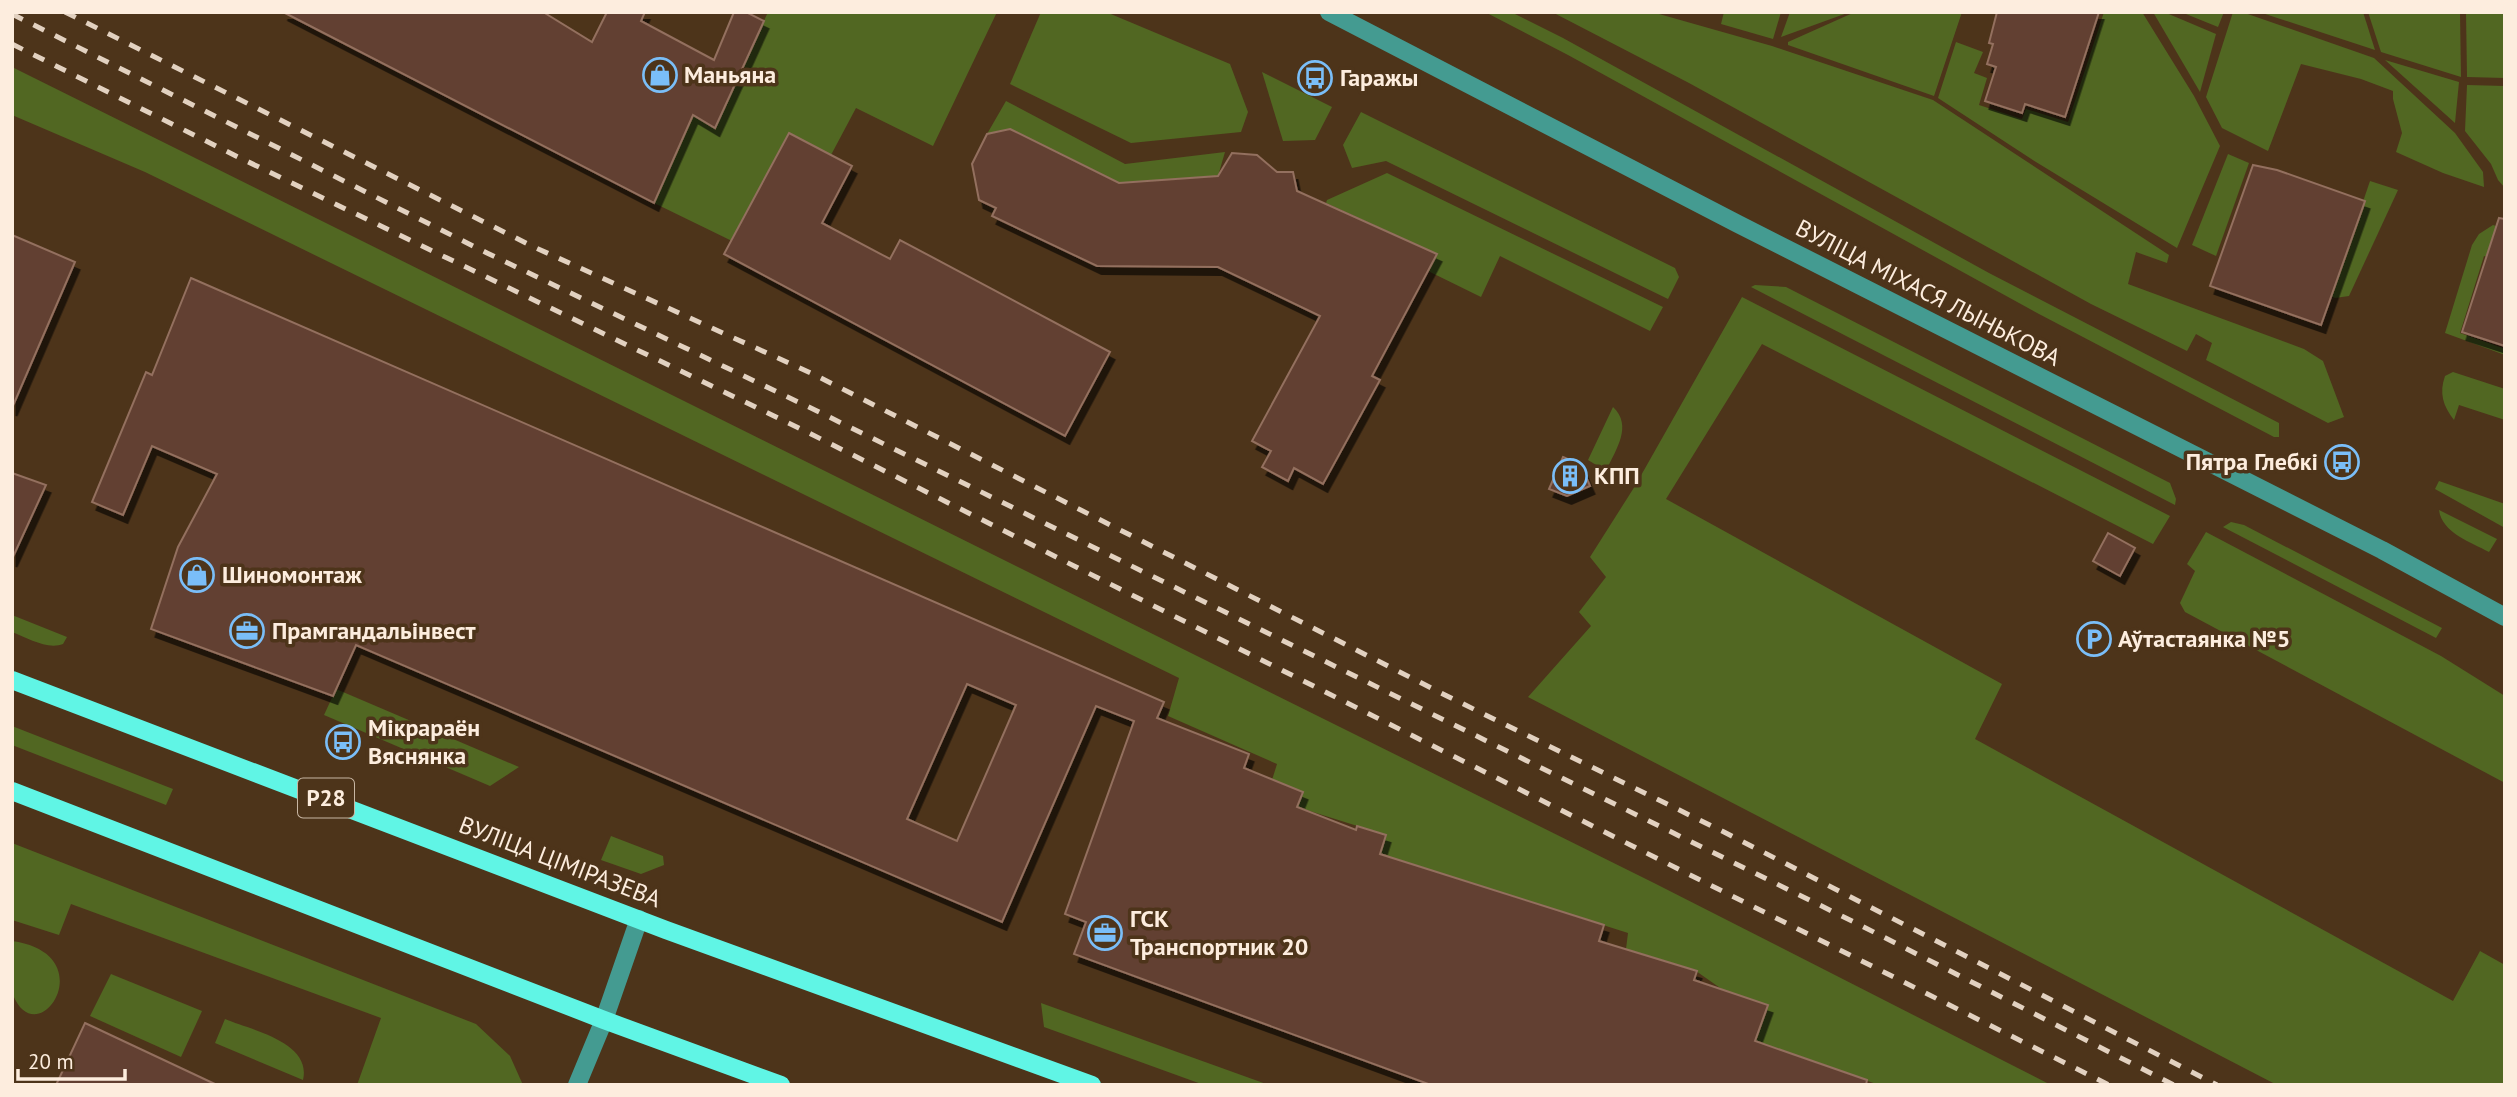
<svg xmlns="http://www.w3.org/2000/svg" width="2517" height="1097" viewBox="0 0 2517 1097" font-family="'PT Sans',sans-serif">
	<defs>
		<filter id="shadow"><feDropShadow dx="4.5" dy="8" stdDeviation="0" flood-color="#0009"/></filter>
	</defs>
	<rect width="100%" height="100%" fill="#4d341a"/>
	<g fill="#516722">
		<path d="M768,12H997L933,146L856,108L831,155L789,133L732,241L654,203L693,115L715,127Z"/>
		<path d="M1041,12H1106L1230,64L1248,112L1241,132L1131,143L1010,84Z"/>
		<path d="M1485,12H1511L1563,38L1989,273L2279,423V437H2274L2039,314L1568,55Z"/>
		<path d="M1552,12H1652L1772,46L1933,100L2169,255L2167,263L2136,252L2128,284L2304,349L2323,361L2344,417L2328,423L2206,360L2212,343L2196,334L2187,351L2091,304L1689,83Z"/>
		<path d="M1724,12H1781L1773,39L1721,24Z"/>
		<path d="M1790,12H1850L1781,37Z"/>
		<path d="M1855,12H1962L1934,96L1788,45V42Z"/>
		<path d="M2104,12H2142L2194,96L2220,146L2177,248L2036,162L1938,98L1956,42L1983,52L1974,73L1987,78L1979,105L2022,119L2026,109L2068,122Z"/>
		<path d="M2153,12H2164L2216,34L2200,92Z"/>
		<path d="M2181,12H2224L2218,27Z"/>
		<path d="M2233,12H2242L2374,58L2455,133L2483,172L2484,187L2443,173L2396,152L2402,133L2393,99V91L2361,79L2301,64L2268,151L2222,128L2206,97Z"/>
		<path d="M2259,12H2363L2375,50Z"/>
		<path d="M2368,12H2460L2461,77L2381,52Z"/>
		<path d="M2466,12H2505V78L2467,77Z"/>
		<path d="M2385,60L2459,82L2455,123Z"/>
		<path d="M12,67L1654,883L2051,1085H1879L1755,1041L1767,1005L1723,990L1696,971L1626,949L1628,933L1380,854L1386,835L1297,807L1303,792L1272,780L1277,764L1168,716L1179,678L145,172L12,115Z"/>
		<path d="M1262,72L1332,107L1315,140L1283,141Z"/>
		<path d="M2467,85L2505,86V188L2498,180L2491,164L2465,131Z"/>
		<path d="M1006,101L1125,164L1225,152L1218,176L1119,183L1010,129L987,134Z"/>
		<path d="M1361,112L1675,268L1679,277L1668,299L1386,161L1352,168L1343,145Z"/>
		<path d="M2228,154L2249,163L2216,256L2192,245Z"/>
		<path d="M1387,173L1663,307L1650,331L1500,256L1481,297L1428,271L1437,254L1326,203L1327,200Z"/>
		<path d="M2370,181L2398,190L2349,296L2335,298L2331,296Z"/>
		<path d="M2493,225L2505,229V263L2484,256L2460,333L2505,349V355L2445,333L2472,245L2479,234Z"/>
		<path d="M1755,285L1786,287L2170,483L2176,499L2175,505L1751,287Z"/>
		<path d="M1742,297L2170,516L2153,544L1762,344L1666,499L2002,684L1975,739L2453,1001L2480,951L2505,965V1085H2277L1528,697L1591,626L1579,612L1606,577L1590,557L1635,486Z"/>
		<path d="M2453,372L2505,389V420L2459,405L2454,420C2443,406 2439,393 2445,376Z"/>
		<path d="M1613,407C1633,426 1616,449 1606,471L1588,460Z"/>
		<path d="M2439,481L2505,504V528L2435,489Z"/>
		<path d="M2439,510L2497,539L2489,552C2471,542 2442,533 2439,510Z"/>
		<path d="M2231,522L2244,525L2442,628L2436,638L2223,527Z"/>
		<path d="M2206,532L2441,656L2505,696V783L2185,612L2180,603L2195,571L2187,564Z"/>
		<path d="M12,615L67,637L63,644C47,650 28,638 12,632Z"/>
		<path d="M336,689L519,767L490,786L324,715Z"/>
		<path d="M12,726L173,789L166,805L12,745Z"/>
		<path d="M611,836L663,856L664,865L641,874L601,860Z"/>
		<path d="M12,843L476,1024L510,1056L523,1085H357L381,1018L71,904L59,935L12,920Z"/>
		<path d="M12,941C105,954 38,1056 13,995C9,984 12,954 12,941Z"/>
		<path d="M111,974L202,1011L181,1057L90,1016Z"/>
		<path d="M1041,1003L1269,1085H1204L1044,1027Z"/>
		<path d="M225,1019C251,1030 312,1042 303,1080L215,1043Z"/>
	</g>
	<g fill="#624131" stroke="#936f5e" stroke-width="2" fill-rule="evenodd" filter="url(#shadow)">
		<path d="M283,12H543L592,42L607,12H645L641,21L714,60L734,12H746L764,21L715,128L693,115L654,203Z"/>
		<path d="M1997,12H2099L2065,117L2025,104L2022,113L1985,101L1996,67L1987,64L1993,44L1989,43Z"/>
		<path d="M1010,129L1119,183L1218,176L1232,153L1257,155L1277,172H1293L1297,191L1437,254L1372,376L1380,380L1323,484L1294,468L1288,481L1262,467L1271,451L1252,441L1320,316L1218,267L1097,266L992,216L996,208L979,200L972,164L987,134Z"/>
		<path d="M789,133L852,166L822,223L890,259L900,240L1110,352L1065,436L724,254Z"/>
		<path d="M2253,165L2277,170L2365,201L2321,325L2210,286Z"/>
		<path d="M2499,218L2505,219V346L2462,332Z"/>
		<path d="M12,235L75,262L12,408Z"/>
		<path d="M191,278L1164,702L1157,718L1249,754L1244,768L1303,792L1297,807L1356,830L1357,826L1386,835L1380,854L1604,925L1599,941L1697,971L1694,980L1768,1005L1755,1041L1867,1080L1866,1085H1431L1074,954L1086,922L1065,914L1134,721L1096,706L1002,922L356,645L333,696L151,629L178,547L217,474L152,446L123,515L92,502L146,372L152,375ZM967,684L1016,705L957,841L907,819Z"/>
		<path d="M1563,457L1581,465L1590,486L1567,496L1549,489Z"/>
		<path d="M12,473L46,485L12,559Z"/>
		<path d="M2108,533L2135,548L2120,576L2093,561Z"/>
		<path d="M85,1023L217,1085H56Z"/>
	</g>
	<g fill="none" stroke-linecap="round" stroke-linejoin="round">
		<g stroke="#449b91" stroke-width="18">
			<path d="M1329,12L1738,224L2382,550L2505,617"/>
			<path d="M577,1085L604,1020L639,919"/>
		</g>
		<g stroke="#60f5e5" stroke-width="18">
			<path d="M12,680L666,930L1092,1085"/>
			<path d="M12,791L604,1020L781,1085"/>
		</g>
		<g stroke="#e2d1c0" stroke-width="5" stroke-dasharray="12 12" stroke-linecap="butt">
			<path d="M65,12L534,247L813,374L1447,696L1724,832L2217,1085"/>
			<path d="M12,14L487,253L817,411L1854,922L2174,1085"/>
			<path d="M12,44L234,155L807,432L2109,1085"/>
		</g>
	</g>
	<defs>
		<g id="shop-ring" transform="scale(1.75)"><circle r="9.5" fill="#4d341a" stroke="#7abef8" stroke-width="1.5"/><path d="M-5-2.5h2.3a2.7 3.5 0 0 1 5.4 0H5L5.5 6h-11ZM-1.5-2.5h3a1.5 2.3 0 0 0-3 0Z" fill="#7abef8"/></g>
		<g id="bus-ring" transform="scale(1.75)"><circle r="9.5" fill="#4d341a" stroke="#7abef8" stroke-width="1.5"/><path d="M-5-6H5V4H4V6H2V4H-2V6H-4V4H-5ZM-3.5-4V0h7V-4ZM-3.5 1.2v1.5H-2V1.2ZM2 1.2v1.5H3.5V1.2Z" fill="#7abef8"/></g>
		<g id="building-ring" transform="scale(1.75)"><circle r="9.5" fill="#4d341a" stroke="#7abef8" stroke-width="1.5"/><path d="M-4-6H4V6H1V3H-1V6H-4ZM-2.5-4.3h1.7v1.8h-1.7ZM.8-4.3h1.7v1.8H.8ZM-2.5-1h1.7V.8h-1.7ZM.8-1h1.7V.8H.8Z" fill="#7abef8"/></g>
		<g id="office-ring" transform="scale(1.75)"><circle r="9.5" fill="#4d341a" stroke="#7abef8" stroke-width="1.5"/><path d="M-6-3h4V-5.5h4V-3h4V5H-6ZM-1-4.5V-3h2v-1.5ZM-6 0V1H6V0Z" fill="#7abef8"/></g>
		<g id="parking-ring" transform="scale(1.75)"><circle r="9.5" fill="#4d341a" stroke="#7abef8" stroke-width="1.5"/><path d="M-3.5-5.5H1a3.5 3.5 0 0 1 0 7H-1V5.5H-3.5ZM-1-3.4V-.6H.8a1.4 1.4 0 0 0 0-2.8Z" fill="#7abef8"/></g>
	</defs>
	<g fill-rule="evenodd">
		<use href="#shop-ring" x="660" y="75"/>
		<use href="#bus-ring" x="1315" y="78"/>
		<use href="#bus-ring" x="2342" y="462"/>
		<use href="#building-ring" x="1570" y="476"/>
		<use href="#shop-ring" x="197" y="575"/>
		<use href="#office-ring" x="247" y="631"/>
		<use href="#parking-ring" x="2094" y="639"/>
		<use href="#bus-ring" x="343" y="742"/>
		<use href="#office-ring" x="1105" y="933"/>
	</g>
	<g text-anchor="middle" stroke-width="7" stroke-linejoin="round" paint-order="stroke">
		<rect fill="#4d341a" stroke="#c8b6a3" stroke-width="2" x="298" y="778.5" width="56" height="39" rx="5"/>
		<g font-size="23" font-weight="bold" fill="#fdedde">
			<text x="326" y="806">Р28</text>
		</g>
		<g font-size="24" font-weight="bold" fill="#fdedde" stroke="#4d341a" text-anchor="start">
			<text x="684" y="83">Маньяна</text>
			<text x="1340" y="86">Гаражы</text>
			<text x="2318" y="470" text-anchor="end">Пятра Глебкі</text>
			<text x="1594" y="484">КПП</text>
			<text x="222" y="583">Шиномонтаж</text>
			<text x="272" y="639">Прамгандальінвест</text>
			<text x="2118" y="647">Аўтастаянка №5</text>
			<text x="368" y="736">Мікрараён<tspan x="368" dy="28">Вяснянка</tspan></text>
			<text x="1130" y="927">ГСК<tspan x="1130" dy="28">Транспортник 20</tspan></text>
		</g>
		<g font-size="24" fill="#fdedde" stroke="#4d341a">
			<text transform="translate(1928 293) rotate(27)" y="8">ВУЛІЦА МІХАСЯ ЛЫНЬКОВА</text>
			<text transform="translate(560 862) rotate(21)" y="8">ВУЛІЦА ЦІМІРАЗЕВА</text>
		</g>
	</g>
	<rect width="2517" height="1097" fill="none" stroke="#fdedde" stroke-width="28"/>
	<path d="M18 1069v10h107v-10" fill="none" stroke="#fdedde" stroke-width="3.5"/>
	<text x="28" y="1069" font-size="21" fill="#fdedde" stroke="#4d341a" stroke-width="5" paint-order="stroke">20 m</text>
</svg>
